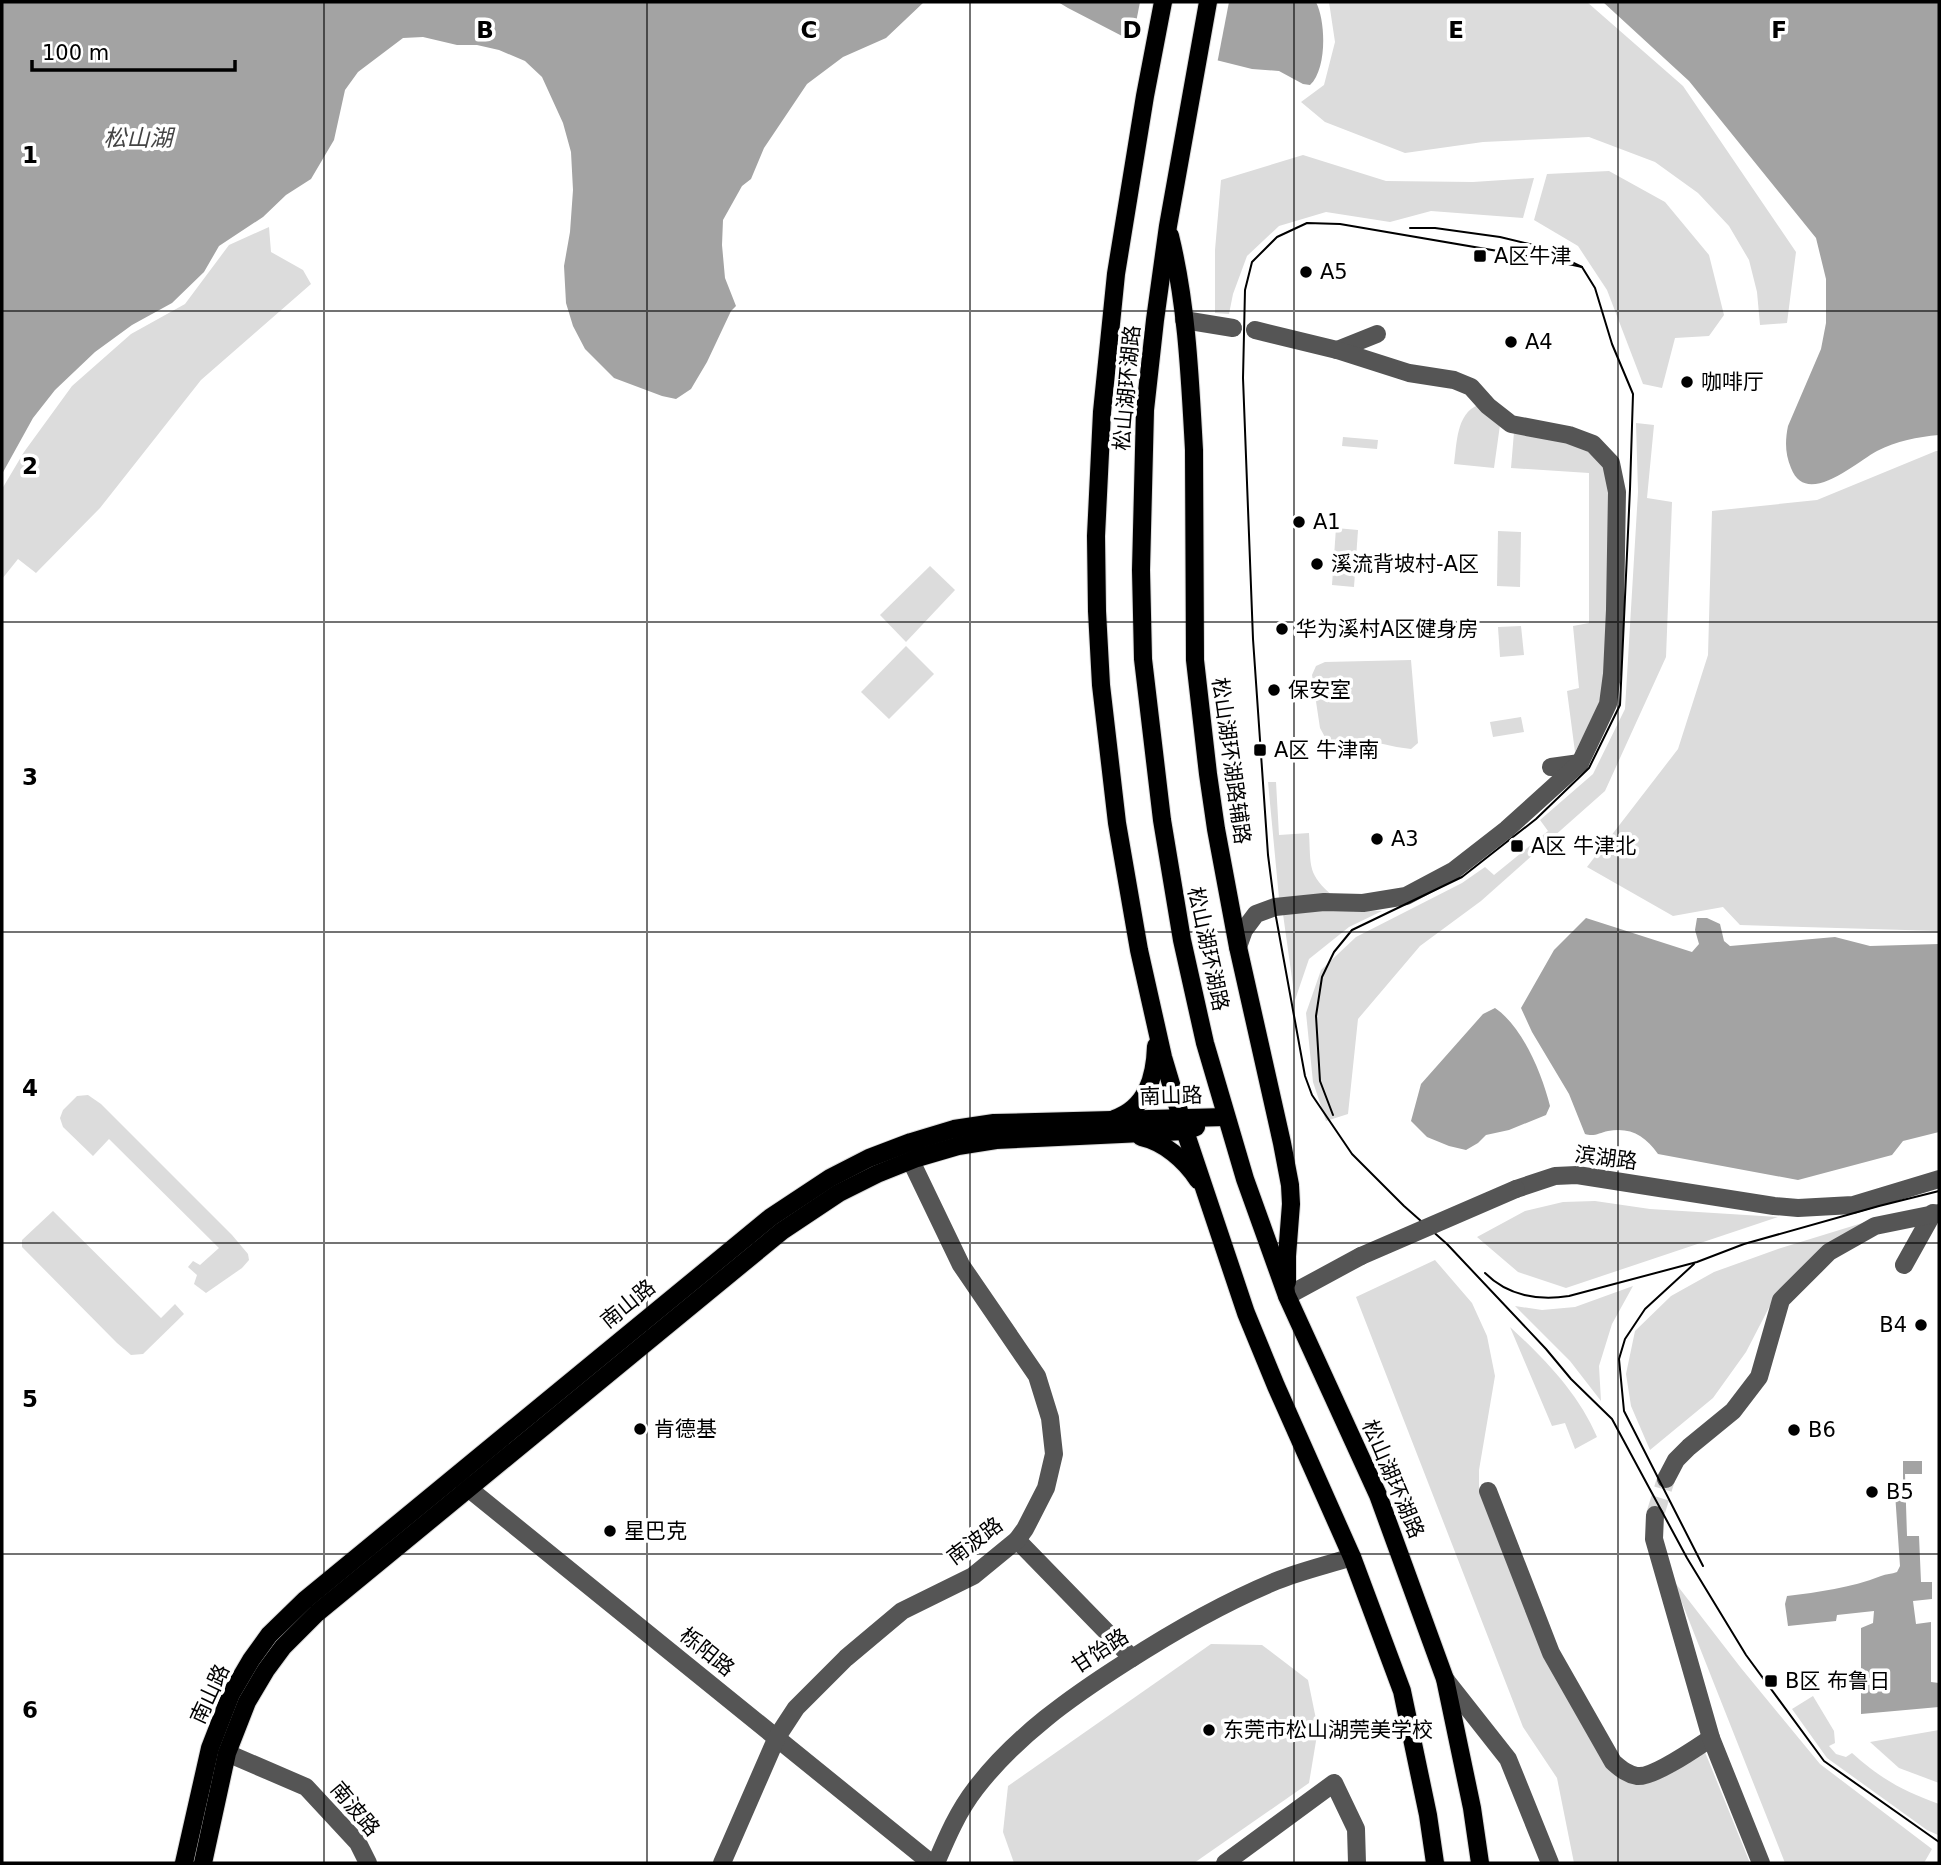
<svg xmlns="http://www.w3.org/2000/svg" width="1941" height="1865" viewBox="0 0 1941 1865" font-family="'DejaVu Sans','Noto Sans SC',sans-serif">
	<rect width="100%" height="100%" fill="#fff"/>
	<g fill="#dcdcdc">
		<path d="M1329,2H1587L1683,86L1796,252L1787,323L1760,325L1757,292L1749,260L1729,226L1698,193L1655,162L1589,137L1483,142L1405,153L1325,122L1301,102L1324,85L1335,42Z"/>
		<path d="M1303,155L1386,181L1473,182L1534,178L1523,218L1431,211L1390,222L1326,212L1279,226L1247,256L1233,294L1229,314L1215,313V250L1221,180Z"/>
		<path d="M1609,171L1665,202L1709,255L1724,315L1709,336L1675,338L1662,388L1643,384L1607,290L1578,246L1534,220L1547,174Z"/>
		<path d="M269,227L271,252L303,270L311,284L201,380L100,508L36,573L18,559L2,579V489L24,452L72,386L131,334L185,304L229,245Z"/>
		<path d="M1478,405L1500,425L1494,468L1454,464C1457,444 1456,414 1478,405Z"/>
		<path d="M1636,423L1654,425L1647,498L1672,502L1666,657L1605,791L1481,901L1420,946L1358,1019L1348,1114L1326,1121L1313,1082L1306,1013L1321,970L1356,937L1462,883L1485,867L1494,875L1548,831L1540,820L1593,774L1625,709L1638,492Z"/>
		<path d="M1514,432C1543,437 1589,437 1606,466C1610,474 1610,485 1612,494L1606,671L1600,702L1575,752L1567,691L1579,688L1573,626L1589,623V473L1511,468Z"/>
		<path d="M1343,437L1378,440L1377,449L1342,446Z"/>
		<path d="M1936,451H1939V931L1740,925L1723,907L1673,916L1587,867L1678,749L1708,655L1712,511L1817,500Z"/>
		<path d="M1336,528L1358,530L1354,587L1332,585Z"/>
		<path d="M1498,531L1521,532L1520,587L1497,586Z"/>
		<path d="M930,566L955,590L906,642L880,615Z"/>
		<path d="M1521,626L1524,655L1500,657L1498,627Z"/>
		<path d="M906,646L934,674L889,719L861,692Z"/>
		<path d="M1411,660L1418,743L1411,749C1401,748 1392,746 1383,744C1364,740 1344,745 1326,739L1320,728L1312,675L1316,666L1325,662Z"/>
		<path d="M1521,717L1524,732L1493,737L1490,722Z"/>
		<path d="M1268,782H1276L1279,835L1309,833C1311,867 1307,874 1334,897L1279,898Z"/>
		<path d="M1347,909L1382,911L1349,927L1309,959L1295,1000L1283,914Z"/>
		<path d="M88,1095L101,1104L232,1235L248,1254L249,1260L242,1268L206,1293L194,1284L197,1275L188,1267L193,1261L200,1265L219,1248L109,1139L93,1156L63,1127L60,1118L63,1110L77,1096Z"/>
		<path d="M1595,1201L1650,1209L1778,1217L1566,1288L1518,1272L1477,1237L1525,1211L1563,1202Z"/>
		<path d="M53,1211L161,1318L175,1304L184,1314L143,1354L131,1355L117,1343L22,1247V1240Z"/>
		<path d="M1872,1220L1775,1296L1746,1352L1713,1398L1650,1450L1631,1406L1626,1374L1635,1331L1671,1296L1714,1272L1781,1248Z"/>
		<path d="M1435,1260L1472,1303L1487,1336L1495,1376L1479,1470V1491L1544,1655L1621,1778L1705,1752L1750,1863H1574L1557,1778L1523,1727L1356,1297Z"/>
		<path d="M1633,1286L1612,1324L1599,1366L1601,1401L1570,1361L1515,1306L1542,1310L1575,1307Z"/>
		<path d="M1510,1327C1544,1358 1579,1394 1597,1437L1575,1449L1565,1423L1552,1426Z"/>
		<path d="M1673,1580L1741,1668L1820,1764L1932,1849L1924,1863H1785Z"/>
		<path d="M1211,1644L1262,1645L1308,1680L1318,1729L1309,1783L1194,1863H1014L1003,1832L1008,1786Z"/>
		<path d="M1813,1696L1834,1731L1835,1743L1829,1746L1836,1754L1846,1757L1852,1753C1881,1779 1903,1791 1939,1804L1938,1835L1927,1830L1827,1758L1792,1709Z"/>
		<path d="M1939,1730V1783L1899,1768L1870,1742Z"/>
	</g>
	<g fill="#a3a3a3">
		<path d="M2,2H924L886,38L843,57L807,84L764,148L751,179L742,186L723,220L722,245L725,278L736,306L731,311L707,362L691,389L676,399L662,396L614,378L585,349L573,326L566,303L564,266L570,232L573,190L571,152L563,123L542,77L525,61L499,50L477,45H457L423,37L403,38L358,72L345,90L334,140L311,179L286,195L263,217L219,246L204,272L172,303L132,325L95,352L55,390L33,418L2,474Z"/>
		<path d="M1058,2H1316C1326,22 1327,69 1310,85L1303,84L1279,71L1252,69L1124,37L1068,8Z"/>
		<path d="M1603,2H1939V435C1917,437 1897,441 1877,451C1855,463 1806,508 1791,468C1785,454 1785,441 1788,426L1821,349L1826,323V279L1816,238L1689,81Z"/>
		<path d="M1586,918L1692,952L1699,944L1695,930L1697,918H1707L1720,924L1724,941L1730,946L1835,937L1870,946L1939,944V1132L1903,1141L1892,1155L1798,1180L1658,1154C1645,1136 1631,1127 1608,1131C1599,1133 1594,1137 1585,1134L1569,1094L1532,1032L1521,1008L1554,950Z"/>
		<path d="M1495,1008C1523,1027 1542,1074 1550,1106L1546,1115L1509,1130L1486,1135L1478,1143L1466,1150L1449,1146L1427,1137L1411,1121L1421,1084L1483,1014Z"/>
		<path d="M1903,1461H1922V1474H1905L1907,1536H1919L1921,1582H1932V1599L1913,1601L1916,1624L1931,1622V1682L1939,1683V1707L1861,1714V1628L1873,1623L1874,1611L1837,1615L1836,1621L1788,1626L1785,1604L1787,1596C1819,1592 1850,1588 1881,1576C1886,1574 1892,1574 1897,1572L1900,1566L1895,1493L1903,1491Z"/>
	</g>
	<path fill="#fff" d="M1140,2H1229L1217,64L1132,43Z"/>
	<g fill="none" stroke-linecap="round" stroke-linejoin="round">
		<path stroke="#d9d9d9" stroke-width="18" stroke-dasharray="18 9" stroke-linecap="butt" d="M1655,1515L1666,1479"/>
		<g stroke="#dbdbdb" stroke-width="20">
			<g id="major">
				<path d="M1163,2L1145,96L1116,274L1102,412L1096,536L1097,611L1101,685L1117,823L1139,950L1163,1057L1185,1131L1246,1313L1276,1386L1352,1557L1402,1691L1428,1815L1435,1863"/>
				<path d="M1208,2L1168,226L1155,320L1145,410L1141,570L1143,659L1162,820L1182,940L1205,1043L1245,1179L1287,1296L1378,1495L1445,1679L1472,1808L1480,1863"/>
				<path d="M1170,236C1187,305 1190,379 1194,450L1195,660L1208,774L1216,829L1238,947L1282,1143L1290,1185L1291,1204L1287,1256V1282"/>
				<path d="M1114,1119C1147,1108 1155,1077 1156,1046"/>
				<path d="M1141,1137C1164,1142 1185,1160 1198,1180"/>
				<path d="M184,1863L210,1748L231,1694L251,1660L269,1635L305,1600L771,1217L830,1178L869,1158L911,1142L954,1129L994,1123L1226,1117"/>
				<path d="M203,1863L227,1753L247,1702L266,1670L283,1647L317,1613L782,1231L839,1193L877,1174L917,1158L958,1146L996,1140L1185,1131L1196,1127"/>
			</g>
		</g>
		<g stroke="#555" stroke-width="18">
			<path d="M1184,320L1233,328"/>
			<path d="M1337,350L1377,334"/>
			<path d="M1551,767L1580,763"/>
			<path d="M1238,947L1244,930L1256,914L1275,907L1324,902L1363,903L1406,896L1453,871L1507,829L1580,763L1608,704L1612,674L1615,610L1617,492L1611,463L1593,444L1569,435L1511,424L1488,406L1471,387L1454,380L1409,373L1337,350L1255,330"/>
			<path d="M1516,1189L1555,1176L1577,1175L1774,1206L1798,1208L1853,1205L1939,1179"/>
			<path d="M1904,1265L1933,1213"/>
			<path d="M1287,1296L1361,1256"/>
			<path d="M460,1478L468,1488L931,1863"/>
			<path d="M1666,1479L1676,1460L1689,1447L1733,1411L1759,1377L1781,1300L1829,1252L1875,1226L1939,1213"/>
			<path d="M1488,1491L1551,1653L1613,1762C1620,1768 1626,1774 1637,1776C1653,1778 1696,1748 1711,1738"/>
			<path d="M1655,1515L1654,1539L1711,1738L1761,1863"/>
			<path d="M1017,1540L1132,1658"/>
			<path d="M1445,1679L1508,1759L1550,1863"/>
			<path d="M227,1753L306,1787L358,1843L368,1863"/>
			<path d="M722,1863L777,1737L796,1708L846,1658L902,1611L973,1576L1017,1540L1025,1529L1046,1488L1054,1454L1050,1418L1037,1376L961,1265L911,1161"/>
			<path d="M936,1863C947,1837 958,1811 976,1788C1016,1736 1071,1697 1126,1662C1174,1631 1223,1603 1276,1581C1301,1571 1327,1565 1352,1557"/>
			<path d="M1225,1863L1334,1783L1356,1829L1357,1863"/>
		</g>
		<use href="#major" stroke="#000" stroke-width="18"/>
		<g stroke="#000" stroke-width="2">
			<path d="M1582,267L1550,260L1340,224L1307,223L1277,237L1252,262L1245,290L1243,378L1253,639L1268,855L1276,917L1305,1076L1312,1095L1352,1154L1404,1206L1447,1244L1546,1349L1571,1379L1612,1419L1687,1558L1746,1655L1824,1761L1939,1842"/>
			<path d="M1333,1115L1320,1081L1316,1016L1322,977L1334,952L1352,930L1462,877L1536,819L1589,768L1620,705L1630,489L1633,394L1612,344L1595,288L1582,267L1538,246L1500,237L1435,228H1410"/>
			<path d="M1694,1264L1645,1309L1625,1339L1619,1359L1624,1411L1703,1566"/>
			<path d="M1485,1273C1508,1296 1539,1301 1569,1296L1697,1262L1744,1244L1879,1206L1939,1191"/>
		</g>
		<path stroke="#555" stroke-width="18" d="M1361,1256L1516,1189"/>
	</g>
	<path fill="none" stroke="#000" stroke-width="2" stroke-opacity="0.55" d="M324,2V1863M647,2V1863M970,2V1863M1294,2V1863M1618,2V1863M2,311H1939M2,622H1939M2,932H1939M2,1243H1939M2,1554H1939"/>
	<g fill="#000" stroke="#fff" stroke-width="2.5">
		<rect x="1473" y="249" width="14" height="14" rx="3.5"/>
		<circle cx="1306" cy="272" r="7"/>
		<circle cx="1511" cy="342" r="7"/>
		<circle cx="1687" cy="382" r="7"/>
		<circle cx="1299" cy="522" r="7"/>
		<circle cx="1317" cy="564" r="7"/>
		<circle cx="1282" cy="629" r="7"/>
		<circle cx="1274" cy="690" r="7"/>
		<rect x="1253" y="743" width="14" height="14" rx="3.5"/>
		<circle cx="1377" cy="839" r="7"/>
		<rect x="1510" y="839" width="14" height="14" rx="3.5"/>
		<circle cx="1921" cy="1325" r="7"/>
		<circle cx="640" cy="1429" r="7"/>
		<circle cx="1794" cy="1430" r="7"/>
		<circle cx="1872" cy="1492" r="7"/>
		<circle cx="610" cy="1531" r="7"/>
		<rect x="1764" y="1674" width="14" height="14" rx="3.5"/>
		<circle cx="1209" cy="1730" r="7"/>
	</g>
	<g text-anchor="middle" stroke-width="7" stroke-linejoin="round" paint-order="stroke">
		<g font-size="21" fill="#000" stroke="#fff" text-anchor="start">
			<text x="1494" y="263">A区牛津</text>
			<text x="1320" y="279">A5</text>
			<text x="1525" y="349">A4</text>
			<text x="1701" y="389">咖啡厅</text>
			<text x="1313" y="529">A1</text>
			<text x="1331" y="571">溪流背坡村-A区</text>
			<text x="1296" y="636">华为溪村A区健身房</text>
			<text x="1288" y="697">保安室</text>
			<text x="1274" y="757">A区 牛津南</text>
			<text x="1391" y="846">A3</text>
			<text x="1531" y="853">A区 牛津北</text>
			<text x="1907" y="1332" text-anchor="end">B4</text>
			<text x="654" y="1436">肯德基</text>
			<text x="1808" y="1437">B6</text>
			<text x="1886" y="1499">B5</text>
			<text x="624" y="1538">星巴克</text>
			<text x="1785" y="1688">B区 布鲁日</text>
			<text x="1223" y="1737">东莞市松山湖莞美学校</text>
		</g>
		<g font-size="21" fill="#000" stroke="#fff">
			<text transform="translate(1127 388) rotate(-85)" y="7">松山湖环湖路</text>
			<text transform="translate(1231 761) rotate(82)" y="7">松山湖环湖路辅路</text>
			<text transform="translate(1208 949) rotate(78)" y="7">松山湖环湖路</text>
			<text transform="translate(1171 1096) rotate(-2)" y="7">南山路</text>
			<text transform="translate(1606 1158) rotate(7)" y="7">滨湖路</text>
			<text transform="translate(628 1304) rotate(-39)" y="7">南山路</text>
			<text transform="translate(1393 1479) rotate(67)" y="7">松山湖环湖路</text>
			<text transform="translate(975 1541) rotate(-37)" y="7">南波路</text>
			<text transform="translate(1100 1651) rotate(-33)" y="7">甘饴路</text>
			<text transform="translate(707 1652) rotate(39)" y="7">栎阳路</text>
			<text transform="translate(210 1694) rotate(-65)" y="7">南山路</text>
			<text transform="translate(355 1809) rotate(50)" y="7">南波路</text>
		</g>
		<g font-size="23" font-style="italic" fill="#444" stroke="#fff">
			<text x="138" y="146">松山湖</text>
		</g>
	</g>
	<g font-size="23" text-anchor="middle" font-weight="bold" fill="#000" stroke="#fff" stroke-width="7" stroke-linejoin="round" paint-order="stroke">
		<text x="485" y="38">B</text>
		<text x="809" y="38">C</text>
		<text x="1132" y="38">D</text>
		<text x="1456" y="38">E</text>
		<text x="1779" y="38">F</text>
		<text x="30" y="163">1</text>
		<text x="30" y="474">2</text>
		<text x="30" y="785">3</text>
		<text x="30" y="1096">4</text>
		<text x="30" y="1407">5</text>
		<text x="30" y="1718">6</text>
	</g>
	<rect width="1941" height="1865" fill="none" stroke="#000000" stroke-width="7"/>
	<path d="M32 60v10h203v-10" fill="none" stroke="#000000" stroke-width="3.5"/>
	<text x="42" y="60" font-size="21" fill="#000000" stroke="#ffffff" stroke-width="5" paint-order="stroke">100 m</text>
</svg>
